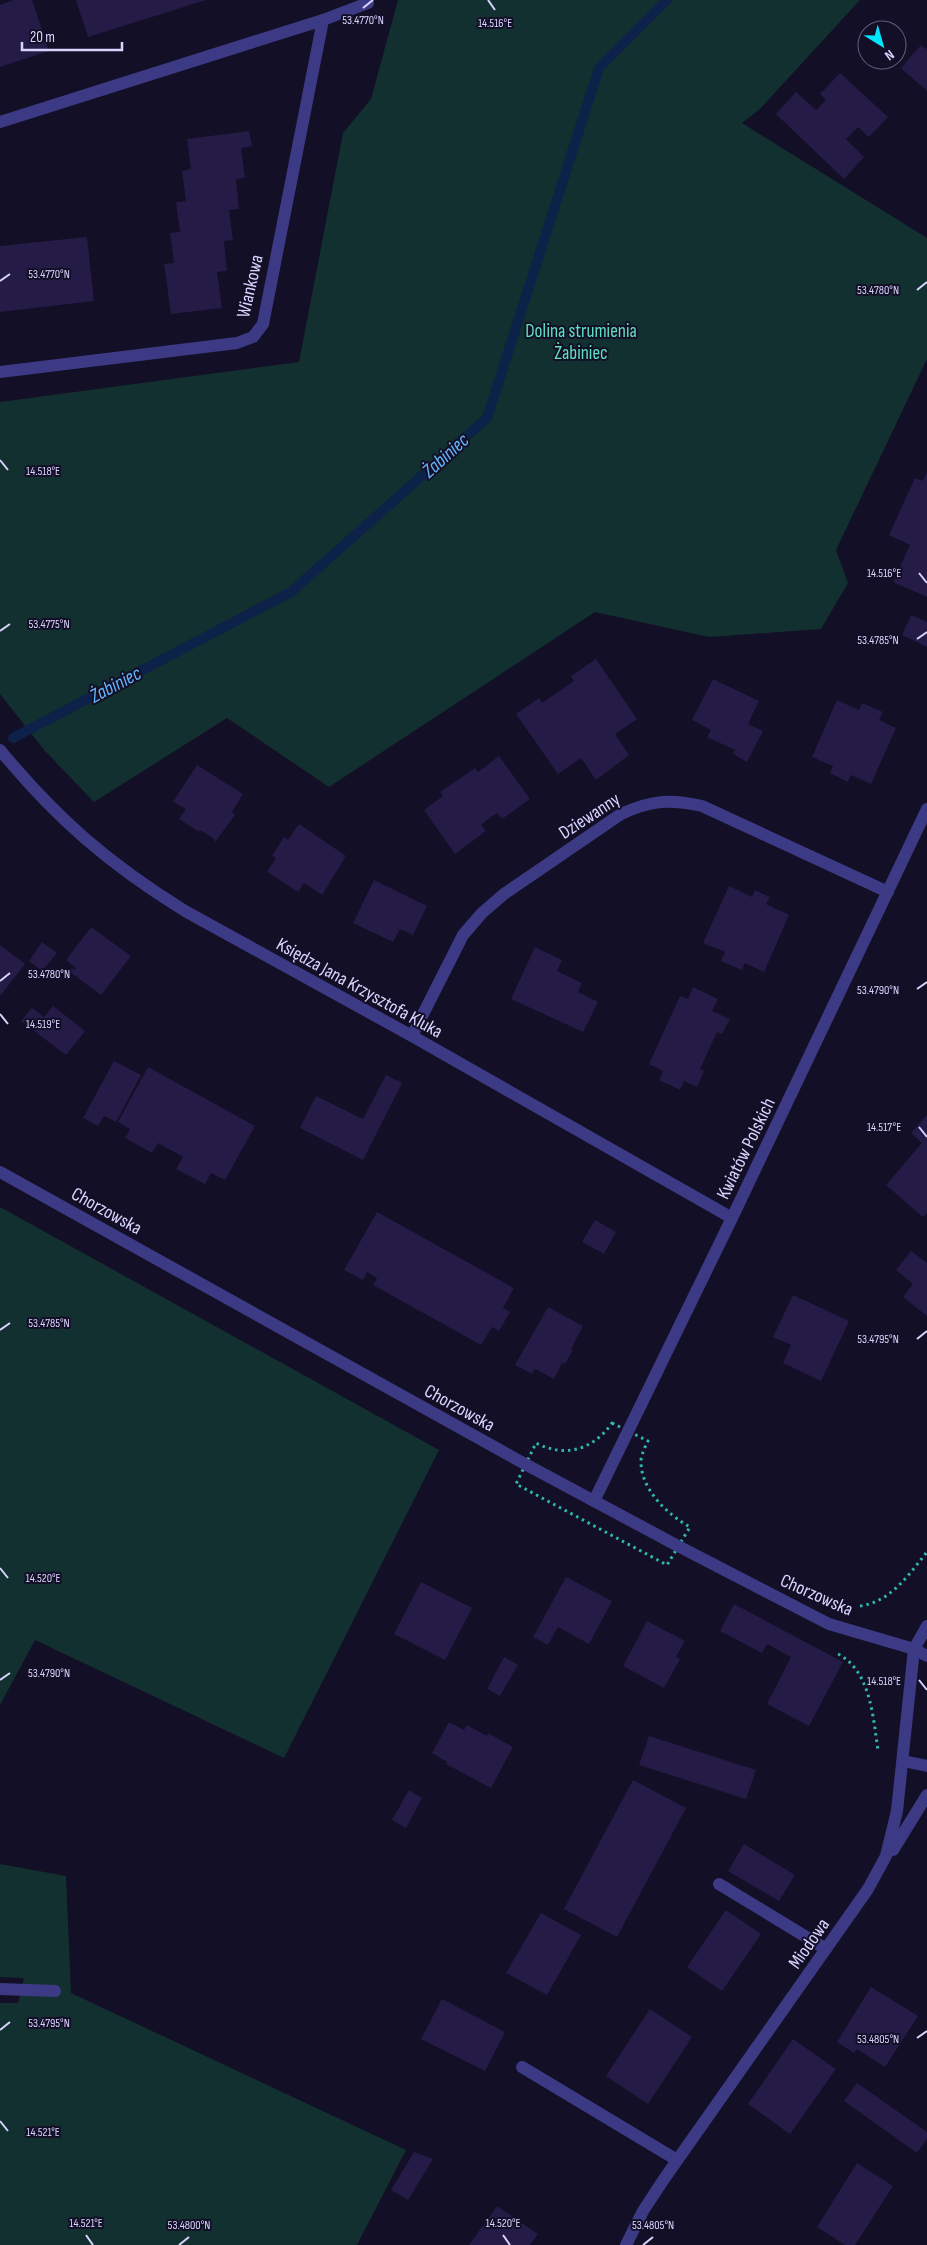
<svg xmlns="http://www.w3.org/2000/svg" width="927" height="2245" viewBox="0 0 927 2245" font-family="'Sofia Sans Condensed',sans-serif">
	<rect width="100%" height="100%" fill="#130f26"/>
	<g fill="#12302f">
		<path d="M398,0H860L760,109L742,123L927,238V359L836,550L848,583L821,629L709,637L595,612L329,787L227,718L94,802L45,751L0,694V402L299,362L343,133L371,99Z"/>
		<path d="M0,1207L439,1450L284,1758L35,1640L0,1705Z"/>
		<path d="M0,1864L66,1876L71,1993L406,2150L357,2245H0V2003H18L24,1978L0,1977Z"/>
	</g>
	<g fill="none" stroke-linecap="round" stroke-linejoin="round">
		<path stroke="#0c2248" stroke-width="10" d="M13,738L291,592L487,418L599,68L667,0"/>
	</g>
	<g fill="#241b47">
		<path d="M13,0H32L49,51L0,67V5Z"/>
		<path d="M76,0H206L88,37Z"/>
		<path d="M921,45L926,49L927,48V91L901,68Z"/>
		<path d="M840,73L888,117L869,137L858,127L846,139L864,157L844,179L776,114L796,92L816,110L826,100L820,94Z"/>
		<path d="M249,131L252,146L241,148L245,178L236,179L239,209L229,210L233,240L224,241L227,271L217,272L222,308L171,314L164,264L174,263L170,233L180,232L176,202L186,201L182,171L191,169L187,139Z"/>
		<path d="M87,237L94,301L0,312V246Z"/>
		<path d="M927,472V597L893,582L910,545L889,535L915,478L923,481Z"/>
		<path d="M911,615L927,622V647L902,635Z"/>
		<path d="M596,659L637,719L615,734L629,755L596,780L581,758L558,774L516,714L539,698L542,703L574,681L571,676Z"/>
		<path d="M713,679L759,701L748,724L763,731L747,762L733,754L735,750L707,737L711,730L692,720Z"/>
		<path d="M837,700L859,710L862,703L883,712L879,720L896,728L871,784L851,775L848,782L830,773L833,766L812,757Z"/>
		<path d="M499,756L530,799L502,819L497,813L487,820L481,825L486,831L455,854L424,810L443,796L440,792L475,768L478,772Z"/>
		<path d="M197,765L243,794L232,812L235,815L215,842L213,838L200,830L199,832L179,819L186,809L173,802Z"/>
		<path d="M299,824L346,856L322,895L304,883L298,892L267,872L276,858L272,856L284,837L288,840Z"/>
		<path d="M374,880L427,906L413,935L400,929L393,942L353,923Z"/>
		<path d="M729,886L752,897L755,890L770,897L766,904L789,915L764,972L745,963L742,970L721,961L725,952L703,943Z"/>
		<path d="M91,927L131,956L101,995L70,972L72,968L74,970L76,968L66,960Z"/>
		<path d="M42,942L57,953L42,971L29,961Z"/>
		<path d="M0,945L25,964L0,996Z"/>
		<path d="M535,947L562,960L557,971L582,983L578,992L598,1002L583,1032L511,999Z"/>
		<path d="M693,987L718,999L712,1011L730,1019L722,1034L717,1032L700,1069L704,1071L697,1087L684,1081L680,1090L659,1080L663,1071L649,1064L680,996L688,999Z"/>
		<path d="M53,1006L85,1031L66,1055L21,1021L32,1008L44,1017Z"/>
		<path d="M114,1061L141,1075L116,1122L104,1116L98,1126L83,1118Z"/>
		<path d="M148,1067L255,1126L225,1180L211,1173L205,1184L176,1169L183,1157L158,1143L152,1153L125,1138L130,1129L118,1122Z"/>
		<path d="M386,1075L402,1083L363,1160L300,1128L316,1096L363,1119Z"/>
		<path d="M927,1115V1213L923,1217L886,1185L922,1143L911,1133Z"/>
		<path d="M377,1212L514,1288L503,1308L510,1312L499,1331L492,1327L481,1345L373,1285L377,1278L367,1272L363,1280L344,1270Z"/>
		<path d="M595,1220L616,1232L604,1254L582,1242Z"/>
		<path d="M911,1251L927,1263V1316L903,1297L913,1284L896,1270Z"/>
		<path d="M793,1295L849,1321L821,1381L783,1363L791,1345L773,1337Z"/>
		<path d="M548,1307L583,1326L571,1349L573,1350L565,1364L562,1363L554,1379L535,1369L532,1374L515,1365Z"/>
		<path d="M566,1577L612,1601L589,1644L558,1627L548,1645L533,1637Z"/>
		<path d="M421,1582L472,1608L445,1660L394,1634Z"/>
		<path d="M734,1604L843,1662L809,1726L767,1704L791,1657L767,1644L762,1653L720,1631Z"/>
		<path d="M647,1621L685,1641L676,1657L680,1659L664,1688L623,1666Z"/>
		<path d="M504,1657L518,1665L500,1696L487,1689Z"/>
		<path d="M449,1722L464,1730L467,1725L487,1736L488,1733L513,1747L491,1788L446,1764L447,1762L432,1753Z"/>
		<path d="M649,1736L756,1770L746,1799L639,1765Z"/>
		<path d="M633,1780L686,1808L617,1937L564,1909Z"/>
		<path d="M409,1790L422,1798L406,1828L392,1820Z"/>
		<path d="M744,1844L795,1875L779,1901L728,1871Z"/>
		<path d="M726,1910L761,1934L722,1991L687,1967Z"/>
		<path d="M541,1913L581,1935L547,1995L506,1973Z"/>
		<path d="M871,1987L918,2016L885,2067L857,2049L854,2053L837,2042Z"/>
		<path d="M442,1999L505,2032L485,2071L421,2039Z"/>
		<path d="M650,2009L692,2037L648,2104L606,2076Z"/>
		<path d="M793,2039L836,2069L790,2134L748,2104Z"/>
		<path d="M857,2083L927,2132V2139L917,2153L844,2101Z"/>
		<path d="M414,2152L433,2159L408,2200L391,2190Z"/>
		<path d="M857,2163L893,2186L855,2245H845L817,2227Z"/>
		<path d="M497,2206L538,2234L530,2245H469Z"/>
	</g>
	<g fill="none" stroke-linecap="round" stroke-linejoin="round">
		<g stroke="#2fb8b0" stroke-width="3" stroke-dasharray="2.5 4" stroke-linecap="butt">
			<path d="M612,1423L648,1441C645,1447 642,1453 641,1460C640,1489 667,1514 690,1527L667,1565L516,1484L536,1443C565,1458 593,1450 612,1423Z"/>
			<path d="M860,1606C891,1602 909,1574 927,1552"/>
			<path d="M838,1654C871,1671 873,1718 878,1750"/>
		</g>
		<g stroke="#3d3a85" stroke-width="12">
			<path d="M323,20L368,3"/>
			<path d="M0,122L323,20L263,324L253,337L237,343L0,372"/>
			<path d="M0,750C57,819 109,864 185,911L412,1036L732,1218"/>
			<path d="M412,1036L463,935L482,913L504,894L621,814C652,800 669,799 702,806L888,892"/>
			<path d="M0,1172L525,1464L678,1546L829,1624L914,1649L927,1656"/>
			<path d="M594,1501L732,1218L927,809"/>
			<path d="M903,1761L927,1766"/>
			<path d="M893,1850L927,1795"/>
			<path d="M719,1884L826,1949"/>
			<path d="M0,1989L55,1991"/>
			<path d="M522,2067L677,2160"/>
			<path d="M626,2245L643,2211L664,2179L868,1889L886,1856L897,1811L914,1649L927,1626"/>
		</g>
	</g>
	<path fill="none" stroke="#d9d4ff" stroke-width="2" d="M488,0L495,10M363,8L373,0M0,281L10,274M917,290L927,282M0,460L8,470M919,573L927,583M0,631L10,624M917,639L927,632M0,981L10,973M917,989L927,982M0,1014L8,1024M919,1127L927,1137M0,1330L10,1323M917,1339L927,1331M0,1568L8,1578M0,1680L10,1673M919,1680L927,1690M0,2030L10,2022M917,2038L927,2031M0,2121L8,2131M86,2235L93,2245M503,2235L510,2245M179,2245L189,2237M643,2245L653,2237"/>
	<g text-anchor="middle" stroke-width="4" stroke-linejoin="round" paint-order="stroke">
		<g font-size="19" fill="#d9d4ff" stroke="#130f26">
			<text transform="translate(249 286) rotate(-77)" y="7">Wiankowa</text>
			<text transform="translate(589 815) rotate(-33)" y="7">Dziewanny</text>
			<text transform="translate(360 987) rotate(29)" y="7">Księdza Jana Krzysztofa Kluka</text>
			<text transform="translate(745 1148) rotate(-64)" y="7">Kwiatów Polskich</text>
			<text transform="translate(107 1210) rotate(29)" y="7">Chorzowska</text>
			<text transform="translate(460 1407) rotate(29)" y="7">Chorzowska</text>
			<text transform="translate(817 1594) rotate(24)" y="7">Chorzowska</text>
			<text transform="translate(808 1943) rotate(-55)" y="7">Miodowa</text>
		</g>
		<g font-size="19" fill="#5fe0c0" stroke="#130f26">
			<text x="581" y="337">Dolina strumienia<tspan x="581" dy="22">Żabiniec</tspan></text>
		</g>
		<g font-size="20" font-style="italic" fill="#62b6ff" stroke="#130f26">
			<text transform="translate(445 455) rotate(-42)" y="7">Żabiniec</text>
			<text transform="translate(115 684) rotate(-28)" y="7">Żabiniec</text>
		</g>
	</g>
	<g font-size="12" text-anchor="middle" fill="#d9d4ff" stroke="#130f26" stroke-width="4" stroke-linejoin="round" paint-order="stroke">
		<text x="363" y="24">53.4770°N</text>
		<text x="495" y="27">14.516°E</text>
		<text x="49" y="278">53.4770°N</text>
		<text x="878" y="294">53.4780°N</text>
		<text x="43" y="475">14.518°E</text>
		<text x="884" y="577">14.516°E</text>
		<text x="49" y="628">53.4775°N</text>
		<text x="878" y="644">53.4785°N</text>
		<text x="49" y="978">53.4780°N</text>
		<text x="878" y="994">53.4790°N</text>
		<text x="43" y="1028">14.519°E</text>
		<text x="884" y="1131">14.517°E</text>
		<text x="49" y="1327">53.4785°N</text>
		<text x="878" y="1343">53.4795°N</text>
		<text x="43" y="1582">14.520°E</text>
		<text x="49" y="1677">53.4790°N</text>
		<text x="884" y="1685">14.518°E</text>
		<text x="49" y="2027">53.4795°N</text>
		<text x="878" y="2043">53.4805°N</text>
		<text x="43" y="2136">14.521°E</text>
		<text x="86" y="2227">14.521°E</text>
		<text x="503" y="2227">14.520°E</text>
		<text x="189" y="2229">53.4800°N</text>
		<text x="653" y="2229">53.4805°N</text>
	</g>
	<g transform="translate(882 45) rotate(143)"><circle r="24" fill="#130f26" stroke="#625e7d"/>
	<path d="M0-4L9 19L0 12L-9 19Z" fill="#00e5ff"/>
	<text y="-8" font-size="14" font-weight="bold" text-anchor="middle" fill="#d9d4ff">N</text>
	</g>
	<path d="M22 42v8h100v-8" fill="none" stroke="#d9d4ff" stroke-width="2.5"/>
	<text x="30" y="42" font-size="15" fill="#d9d4ff" stroke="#130f26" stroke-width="4" paint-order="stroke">20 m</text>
</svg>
